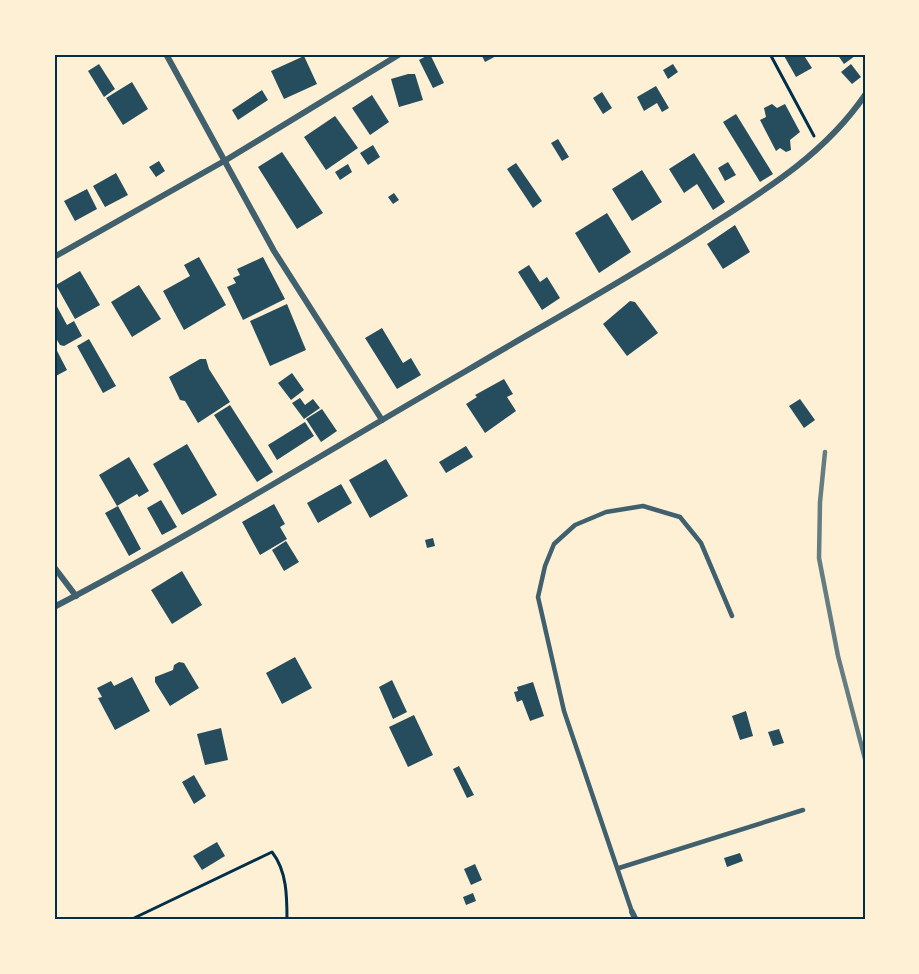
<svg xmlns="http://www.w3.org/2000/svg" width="919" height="974" viewBox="0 0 919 974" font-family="'PT Serif',serif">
	<rect width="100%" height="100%" fill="#fdf0d5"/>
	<g fill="#264d5e">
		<path d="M430,54L444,83L433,88L419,60Z"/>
		<path d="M481,54H500L485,62Z"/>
		<path d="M783,54H803L812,68L796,77Z"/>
		<path d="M837,54H854L855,56L844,64Z"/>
		<path d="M304,56L317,84L284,99L271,71Z"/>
		<path d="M99,64L115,89L104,97L88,71Z"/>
		<path d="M673,64L678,72L668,79L663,70Z"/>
		<path d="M851,64L861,77L852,84L841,72Z"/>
		<path d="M408,74H415L423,100L399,107L391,79Z"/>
		<path d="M132,82L148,109L123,125L106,98Z"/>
		<path d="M656,86L669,108L662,112L657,103L644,111L637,97Z"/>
		<path d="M262,90L268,100L238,120L232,110Z"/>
		<path d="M602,92L612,108L603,114L593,98Z"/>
		<path d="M372,95L389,122L370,135L352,108Z"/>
		<path d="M772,104L777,108L785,104L800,132L790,140L791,150L786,152L780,148L776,151L760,120L766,117L764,108Z"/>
		<path d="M736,114L773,174L760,182L723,122Z"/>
		<path d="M335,116L358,148L326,170L304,137Z"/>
		<path d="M558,139L569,157L562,161L551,143Z"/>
		<path d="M373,145L380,157L368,165L360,153Z"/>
		<path d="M282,152L323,213L297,229L258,167Z"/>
		<path d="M694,153L725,202L713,210L697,184L684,193L669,169Z"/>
		<path d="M159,161L165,171L156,177L149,167Z"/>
		<path d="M728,162L736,175L725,181L718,168Z"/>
		<path d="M516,163L542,201L533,208L507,169Z"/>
		<path d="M348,164L352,172L340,180L335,172Z"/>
		<path d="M642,170L662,202L632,221L612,189Z"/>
		<path d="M116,173L128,195L105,207L93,186Z"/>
		<path d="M87,189L97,209L75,221L64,201Z"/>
		<path d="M394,193L399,200L393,204L388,197Z"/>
		<path d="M607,213L631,252L599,273L575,233Z"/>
		<path d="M735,225L750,252L723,269L707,244Z"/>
		<path d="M199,257L226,305L184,330L163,291L190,276L184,265Z"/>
		<path d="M263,257L285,299L243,320L227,287L236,283L233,278L240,275L237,269Z"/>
		<path d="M529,265L540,282L547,277L560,298L542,310L518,272Z"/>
		<path d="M80,271L100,305L75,319L56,285Z"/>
		<path d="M139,285L161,319L132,337L111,302Z"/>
		<path d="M54,301L67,325L74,321L82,336L64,346L60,345L54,335Z"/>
		<path d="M630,301L635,302L658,333L627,356L603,324Z"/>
		<path d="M287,304L306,350L270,366L250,321Z"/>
		<path d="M382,328L403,363L411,358L421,375L397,389L365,338Z"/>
		<path d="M89,339L116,386L103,393L77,346Z"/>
		<path d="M54,345L67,370L54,377Z"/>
		<path d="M200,359H206L209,369L230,402L198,423L185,401L180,400L169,377Z"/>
		<path d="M292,373L304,390L291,400L278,383Z"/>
		<path d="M504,379L513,394L507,397L516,411L485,433L466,404L477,397L475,395Z"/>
		<path d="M300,398L305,405L313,399L320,408L304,419L292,403Z"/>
		<path d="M800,399L815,420L804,428L789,406Z"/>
		<path d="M230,405L273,472L257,482L214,415Z"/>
		<path d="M322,409L337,431L321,442L306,419Z"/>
		<path d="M305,422L314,436L277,460L268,445Z"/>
		<path d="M187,444L217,495L182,515L153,464Z"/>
		<path d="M466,446L473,457L446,473L439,462Z"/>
		<path d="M129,457L149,491L139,497L137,494L117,506L99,475Z"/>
		<path d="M386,459L408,496L370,518L349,480Z"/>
		<path d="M341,484L352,503L318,523L307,503Z"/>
		<path d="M161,500L177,527L162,535L147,508Z"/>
		<path d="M274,504L285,524L280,527L287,539L260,555L242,522Z"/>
		<path d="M118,506L141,549L129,556L105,513Z"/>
		<path d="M433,538L435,546L427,548L425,540Z"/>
		<path d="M286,541L299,562L284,571L272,550Z"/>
		<path d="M182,571L202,605L172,624L151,590Z"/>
		<path d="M295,657L312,688L282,704L266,673Z"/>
		<path d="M179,662L184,663L199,688L170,706L155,682V677L173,670L174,665Z"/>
		<path d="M132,677L150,711L115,730L98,698L102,697L97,688L111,681L114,686Z"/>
		<path d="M392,680L407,712L393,719L379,687Z"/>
		<path d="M533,682L544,716L530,721L522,700L517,702L514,692L518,691L517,687Z"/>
		<path d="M746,711L753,736L740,740L732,716Z"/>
		<path d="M414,715L433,755L408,767L389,727Z"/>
		<path d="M221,728L228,760L205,765L197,734Z"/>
		<path d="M779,729L784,743L773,746L768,732Z"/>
		<path d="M459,766L474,795L467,798L453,769Z"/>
		<path d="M194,775L206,796L194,804L182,782Z"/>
		<path d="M217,842L225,856L202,870L193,856Z"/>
		<path d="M740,853L743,861L727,867L724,858Z"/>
		<path d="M475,864L482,880L471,885L464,869Z"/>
		<path d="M473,893L476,901L466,905L463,897Z"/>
	</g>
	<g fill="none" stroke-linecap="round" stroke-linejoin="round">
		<g stroke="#003049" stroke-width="3">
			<path d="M770,54L814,136"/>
			<path d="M130,920L272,852C287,871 287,897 287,920"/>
		</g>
		<g stroke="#3f606c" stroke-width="4.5">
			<path d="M619,868L803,810"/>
			<path d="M632,912L564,711L538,597L545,566L554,544L575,525L606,512L643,506L680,517L701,543L732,616"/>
		</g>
		<g stroke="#3f606c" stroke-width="6">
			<path d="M166,54L274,251L382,420"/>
			<path d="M54,257L226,160L400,54"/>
			<path d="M54,567L76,596"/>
			<path d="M54,607C194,534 329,450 466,371C545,324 626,280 703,230C764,191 824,155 865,95"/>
			<path d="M632,912L636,920"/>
		</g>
		<path stroke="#657d81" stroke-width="4.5" d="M825,452L820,502L819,558L838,656L865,759"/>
	</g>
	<rect width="919" height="974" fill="none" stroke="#fdf0d5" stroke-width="111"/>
	<rect x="56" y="56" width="808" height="862" fill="none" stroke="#003049" stroke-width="2"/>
</svg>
